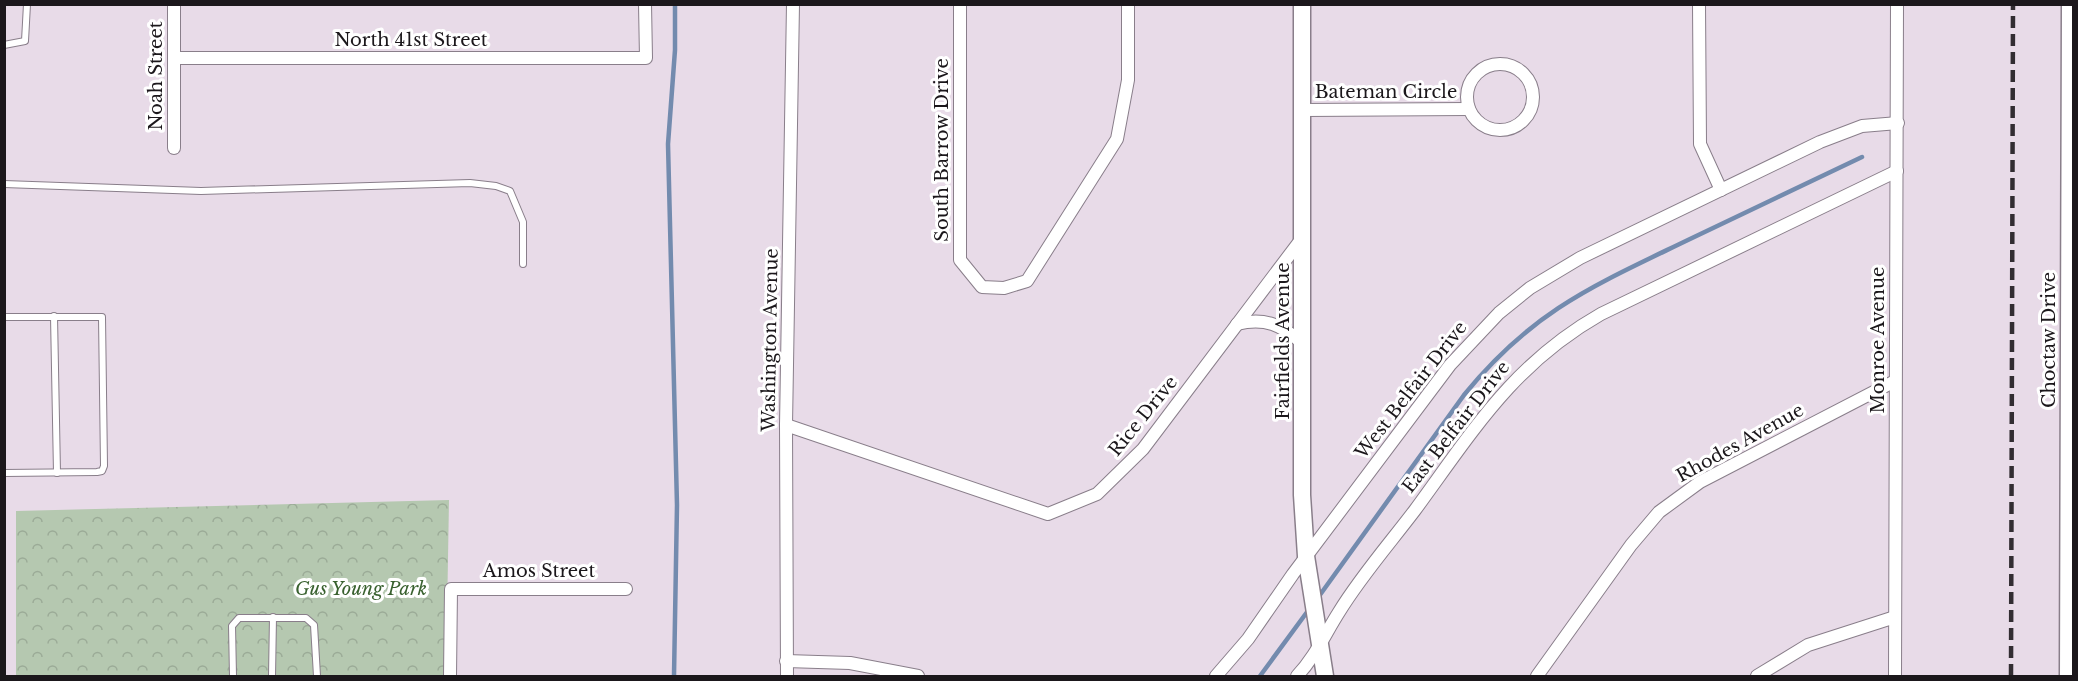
<svg xmlns="http://www.w3.org/2000/svg" width="2078" height="681" viewBox="0 0 2078 681" font-family="'Libre Baskerville',serif">
	<defs>
		<pattern id="park-crowns" width="20" height="18" patternUnits="userSpaceOnUse" patternTransform="scale(1.5)"><rect width="20" height="18" fill="#b5c8b0"/><path d="M2 6a3 3 0 1 1 6 0M12 15a3 3 0 1 1 6 0" fill="none" stroke="#9bab97"/></pattern>
	</defs>
	<rect width="100%" height="100%" fill="#e8dbe8"/>
	<path fill="url(#park-crowns)" d="M449,500L446,676H16V511Z"/>
	<g fill="none" stroke-linecap="round" stroke-linejoin="round">
		<g stroke="#738bae" stroke-width="4.5">
			<path d="M1317,599L1464,395C1533,310 1595,285 1690,239C1747,212 1805,184 1862,157"/>
			<path d="M674,676L677,505L668,144L675,50V4"/>
			<path d="M1260,676L1310,608"/>
		</g>
		<g stroke="#897e8a" stroke-width="8">
			<g id="lane">
				<path d="M4,45L25,41L27,4"/>
				<path d="M4,184L201,191L470,183L496,186L510,191L523,222V264"/>
				<path d="M54,316L57,473"/>
				<path d="M4,317H102L104,466L102,471L97,472L4,473"/>
				<path d="M233,676L232,626L239,618H306L314,625L317,676"/>
				<path d="M272,676L273,617"/>
			</g>
		</g>
		<g stroke="#897e8a" stroke-width="14">
			<g id="street">
				<path d="M960,4V260L982,287L1004,288L1027,281L1117,139L1128,80V4"/>
				<path d="M1699,4L1700,144L1721,190"/>
				<path d="M176,58H646L645,4"/>
				<circle cx="1500" cy="97" r="33"/>
				<path d="M1303,110L1469,109"/>
				<path d="M174,148V4"/>
				<path d="M1237,324C1265,317 1282,325 1302,343"/>
				<path d="M786,425L1048,514L1097,494L1143,449L1303,237"/>
				<path d="M786,661L850,663L918,676"/>
				<path d="M450,676L451,589H626"/>
				<path d="M787,676L786,425L793,4"/>
				<path d="M1216,676L1248,639L1293,574L1450,365L1499,313L1530,288L1580,258L1820,142L1862,126L1898,123"/>
				<path d="M1297,676C1315,657 1325,634 1339,612C1361,576 1390,543 1415,510C1473,431 1513,364 1601,314L1897,171"/>
				<path d="M1537,676L1631,545L1659,512L1700,482L1895,381"/>
				<path d="M1757,676L1808,645L1895,617"/>
				<path d="M1895,676L1897,4"/>
			</g>
		</g>
		<g stroke="#897e8a" stroke-width="19">
			<g id="secondary">
				<path d="M1302,4V495L1306,556L1325,676"/>
				<path d="M2068,676L2070,4"/>
			</g>
		</g>
		<use href="#lane" stroke="#fff" stroke-width="6"/>
		<use href="#street" stroke="#fff" stroke-width="12"/>
		<use href="#secondary" stroke="#fff" stroke-width="16"/>
		<path stroke="#322d32" stroke-width="4.5" stroke-dasharray="12 6" stroke-linecap="butt" d="M2011,676L2013,4"/>
	</g>
	<g text-anchor="middle" stroke-width="6" stroke-linejoin="round" paint-order="stroke">
		<g font-size="18" fill="#1b171b" stroke="#fff">
			<text x="411" y="46">North 41st Street</text>
			<text transform="translate(156 76) rotate(-90)" y="6">Noah Street</text>
			<text x="1386" y="98">Bateman Circle</text>
			<text transform="translate(942 150) rotate(-90)" y="6">South Barrow Drive</text>
			<text transform="translate(770 340) rotate(-89)" y="6">Washington Avenue</text>
			<text transform="translate(1878 340) rotate(-90)" y="6">Monroe Avenue</text>
			<text transform="translate(2049 340) rotate(-90)" y="6">Choctaw Drive</text>
			<text transform="translate(1283 341) rotate(-90)" y="6">Fairfields Avenue</text>
			<text transform="translate(1411 390) rotate(-52)" y="6">West Belfair Drive</text>
			<text transform="translate(1143 416) rotate(-51)" y="6">Rice Drive</text>
			<text transform="translate(1456 427) rotate(-52)" y="6">East Belfair Drive</text>
			<text transform="translate(1740 443) rotate(-29)" y="6">Rhodes Avenue</text>
			<text x="539" y="577">Amos Street</text>
		</g>
		<g font-size="18" font-style="italic" fill="#39612f" stroke="#fff">
			<text x="361" y="595">Gus Young Park</text>
		</g>
	</g>
	<rect width="2078" height="681" fill="none" stroke="#1b171b" stroke-width="12"/>
</svg>
